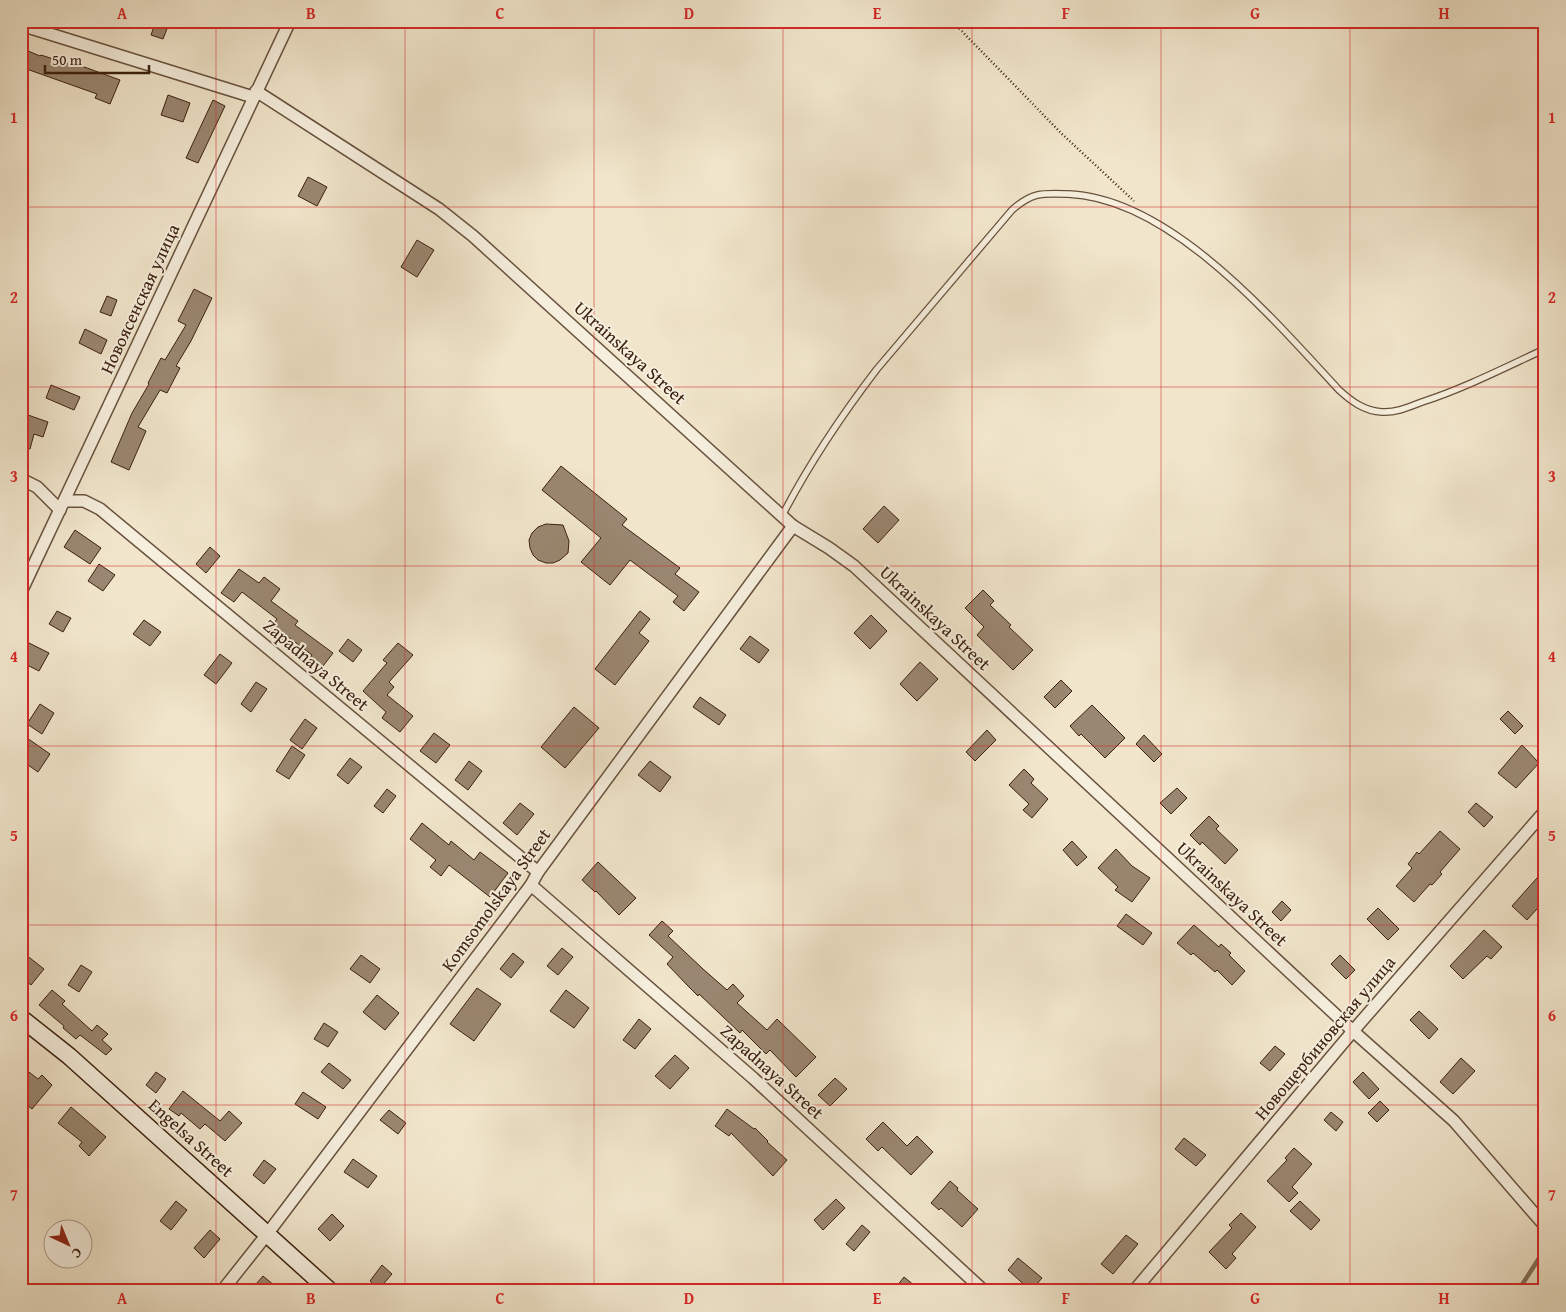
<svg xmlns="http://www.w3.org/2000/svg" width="1566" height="1312" viewBox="0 0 1566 1312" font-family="'Gentium Book Plus',serif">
	<rect width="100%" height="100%" fill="#f1e6cc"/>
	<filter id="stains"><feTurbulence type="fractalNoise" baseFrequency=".004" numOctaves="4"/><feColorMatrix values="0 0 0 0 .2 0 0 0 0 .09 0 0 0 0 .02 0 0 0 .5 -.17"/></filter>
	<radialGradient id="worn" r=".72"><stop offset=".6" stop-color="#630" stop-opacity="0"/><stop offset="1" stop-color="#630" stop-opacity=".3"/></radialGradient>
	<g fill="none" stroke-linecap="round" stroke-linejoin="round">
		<path stroke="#836f5a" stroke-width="4.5" d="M1518,1291L1545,1249"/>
	</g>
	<g fill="#9a8771" stroke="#3b200f">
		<path d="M156,21H170L163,39L151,35Z"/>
		<path d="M21,48L40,56L41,55L75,66L76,64L120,80L110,104L95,98L97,94L21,67Z"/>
		<path d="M168,95L190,103L183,122L161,115Z"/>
		<path d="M213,100L225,106L198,163L186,158Z"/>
		<path d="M308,177L327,187L317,206L298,196Z"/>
		<path d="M417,240L434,250L417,277L401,267Z"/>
		<path d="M194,289L212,298L191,341L176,366L180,368L167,393L160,390L138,427L146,431L129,470L111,462L132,413L149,384L148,383L161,358L165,360L186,325L178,321Z"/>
		<path d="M107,296L117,300L111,316L100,312Z"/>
		<path d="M85,329L107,340L101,354L79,343Z"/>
		<path d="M51,385L80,397L74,410L46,398Z"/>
		<path d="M28,415L48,422L43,437L34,434L30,449L21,446V434Z"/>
		<path d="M561,466L627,519L622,525L680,568L675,574L699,592L684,611L673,602L678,596L630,560L610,585L581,562L601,538L542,490Z"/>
		<path d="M884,506L899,520L878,543L863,529Z"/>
		<path d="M546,524L563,525L569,541L568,553L560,560L553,563H546L538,560L533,555L530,548L529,540L532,533L538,527Z"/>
		<path d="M75,530L101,548L90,564L64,547Z"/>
		<path d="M210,547L220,556L206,573L196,564Z"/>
		<path d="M99,564L115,575L103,591L88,581Z"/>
		<path d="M239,569L259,583L264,577L280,589L271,601L298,621L295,625L333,653L320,670L308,661L312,655L287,636L283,640L269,630L277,619L242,592L234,602L221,593Z"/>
		<path d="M983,590L994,601L990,605L1011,625L1009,627L1033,650L1013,670L977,635L984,627L965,608Z"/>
		<path d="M57,611L71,618L63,632L49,624Z"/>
		<path d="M640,611L650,619L639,633L649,641L615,685L595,669Z"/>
		<path d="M871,615L887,631L870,649L854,633Z"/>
		<path d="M144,620L161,632L150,646L133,634Z"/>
		<path d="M750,636L769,650L759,663L740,649Z"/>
		<path d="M21,639L49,653L39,671L21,662Z"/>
		<path d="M348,639L362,650L353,662L339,651Z"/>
		<path d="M398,643L413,655L389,682L394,687L387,695L413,716L400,732L382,718L386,712L363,691L387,663L383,660Z"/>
		<path d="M220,654L232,663L216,684L204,675Z"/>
		<path d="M920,662L938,679L917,701L900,684Z"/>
		<path d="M1061,680L1072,691L1055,708L1044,697Z"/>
		<path d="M256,682L267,689L251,712L241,704Z"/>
		<path d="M700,697L726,715L719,725L693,707Z"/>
		<path d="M40,704L54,713L42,734L27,724Z"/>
		<path d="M1092,705L1125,738L1105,758L1081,734L1079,736L1070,726Z"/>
		<path d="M574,707L599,728L565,768L541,747Z"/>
		<path d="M1508,711L1523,726L1515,734L1500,719Z"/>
		<path d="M305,719L317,728L302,749L290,740Z"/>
		<path d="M987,730L996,740L975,761L966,752Z"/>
		<path d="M434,733L450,745L436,763L420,751Z"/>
		<path d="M1144,735L1162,754L1154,762L1136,744Z"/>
		<path d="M27,738L50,754L38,772L21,760V747Z"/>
		<path d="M1522,745L1539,763L1516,788L1498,773Z"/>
		<path d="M292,746L305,755L289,779L276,771Z"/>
		<path d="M350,758L362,767L348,784L337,775Z"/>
		<path d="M469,761L482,771L468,790L455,780Z"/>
		<path d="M650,761L671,777L660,792L638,775Z"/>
		<path d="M1024,769L1034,779L1031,783L1048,799L1032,818L1023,810L1029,804L1009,785Z"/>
		<path d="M1177,788L1187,798L1171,814L1160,803Z"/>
		<path d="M387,789L396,796L383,813L374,806Z"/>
		<path d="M520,803L534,814L517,835L503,823Z"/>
		<path d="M1476,803L1493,817L1484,827L1468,812Z"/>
		<path d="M1209,816L1219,826L1216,829L1238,850L1225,864L1202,842L1200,845L1190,835Z"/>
		<path d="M422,823L449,845L451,841L474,860L480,852L508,873L490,897L449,865L441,876L430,867L436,860L410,839Z"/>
		<path d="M1440,831L1460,849L1440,872L1442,874L1432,885L1430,884L1414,902L1396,886L1412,868L1408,864L1417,852L1419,854Z"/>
		<path d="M1072,841L1087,857L1077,866L1063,850Z"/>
		<path d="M1116,849L1132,866L1150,878L1132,902L1115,890L1118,887L1098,868Z"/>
		<path d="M598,862L636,898L619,915L596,891L595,892L582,880Z"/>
		<path d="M1545,869V900L1527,920L1512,906Z"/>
		<path d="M1282,901L1291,910L1281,921L1272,912Z"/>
		<path d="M1378,908L1399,929L1388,940L1367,919Z"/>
		<path d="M1126,914L1152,933L1143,945L1117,926Z"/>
		<path d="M662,921L673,931L668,936L703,969L727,990L733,984L744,996L737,1003L767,1030L777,1019L816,1057L796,1077L770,1050L766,1054L742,1030L740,1033L699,994L698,996L688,986L667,964L673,957L649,935Z"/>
		<path d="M1194,925L1219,947L1221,944L1231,953L1229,955L1245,971L1232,985L1217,970L1215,972L1193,953L1191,955L1177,943Z"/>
		<path d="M1484,930L1502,947L1491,959L1487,956L1463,979L1450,966Z"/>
		<path d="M562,948L573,957L558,975L547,966Z"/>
		<path d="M21,951L44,969L31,985L21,977Z"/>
		<path d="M513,953L524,962L511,978L500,969Z"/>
		<path d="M361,955L380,969L370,983L350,969Z"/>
		<path d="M1340,955L1355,970L1346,979L1331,964Z"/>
		<path d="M81,965L92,972L79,992L68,985Z"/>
		<path d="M477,988L501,1004L474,1041L450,1024Z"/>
		<path d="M52,990L65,1001L62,1004L92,1031L97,1025L108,1034L102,1040L112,1049L106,1055L80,1035L76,1039L63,1028L64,1026L39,1005Z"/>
		<path d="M566,990L589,1008L574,1028L550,1011Z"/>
		<path d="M377,995L399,1013L385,1030L363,1012Z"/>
		<path d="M1419,1011L1438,1029L1429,1039L1410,1020Z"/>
		<path d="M639,1019L651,1029L635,1049L623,1040Z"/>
		<path d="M324,1023L338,1032L328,1047L314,1039Z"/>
		<path d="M1275,1046L1285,1054L1270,1071L1260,1063Z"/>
		<path d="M675,1055L689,1068L670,1089L655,1076Z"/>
		<path d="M1461,1058L1475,1071L1453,1094L1440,1082Z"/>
		<path d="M329,1063L351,1080L343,1089L321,1072Z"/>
		<path d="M21,1066L38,1079L42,1075L52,1085L32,1109L21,1100Z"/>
		<path d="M156,1072L166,1079L156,1093L146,1085Z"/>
		<path d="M1363,1072L1379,1089L1369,1099L1353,1082Z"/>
		<path d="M835,1078L847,1089L830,1106L818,1095Z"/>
		<path d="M183,1091L220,1121L229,1111L242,1123L225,1141L205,1124L200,1129L181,1113L179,1116L169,1109Z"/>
		<path d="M303,1092L326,1107L318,1119L295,1104Z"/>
		<path d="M1380,1101L1389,1110L1377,1122L1368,1113Z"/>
		<path d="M71,1107L106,1137L89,1156L79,1146L82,1142L58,1123Z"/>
		<path d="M727,1109L754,1129L755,1128L768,1141L767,1142L787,1160L773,1176L731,1133L729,1136L715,1126Z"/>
		<path d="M389,1110L406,1123L398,1134L380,1120Z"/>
		<path d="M1331,1112L1343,1122L1336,1131L1324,1120Z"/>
		<path d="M883,1122L907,1146L917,1136L933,1152L911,1175L882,1147L878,1151L866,1139Z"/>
		<path d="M1184,1138L1206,1155L1196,1166L1175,1149Z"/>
		<path d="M1294,1148L1312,1164L1292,1187L1298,1193L1289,1202L1267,1181L1287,1160L1285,1158Z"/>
		<path d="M353,1159L377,1176L368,1188L344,1172Z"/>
		<path d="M264,1160L276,1169L264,1184L253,1175Z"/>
		<path d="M950,1181L958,1188L957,1190L978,1209L962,1227L941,1208L939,1210L931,1203Z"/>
		<path d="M836,1199L845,1208L823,1230L814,1220Z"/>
		<path d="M176,1201L187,1210L171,1230L160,1221Z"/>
		<path d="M1300,1201L1320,1220L1311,1230L1290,1211Z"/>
		<path d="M1241,1213L1256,1227L1232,1254L1236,1258L1226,1269L1209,1252L1232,1228L1229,1225Z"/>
		<path d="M332,1214L344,1226L330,1241L318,1229Z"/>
		<path d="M862,1225L870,1232L854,1251L846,1244Z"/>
		<path d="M210,1230L220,1239L204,1258L194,1248Z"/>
		<path d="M1126,1235L1138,1244L1113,1274L1101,1264Z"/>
		<path d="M1018,1258L1042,1278L1031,1291L1008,1270Z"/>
		<path d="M382,1265L392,1274L379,1289L370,1281Z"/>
		<path d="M263,1276L281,1291H250Z"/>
		<path d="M904,1277L921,1291H893Z"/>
	</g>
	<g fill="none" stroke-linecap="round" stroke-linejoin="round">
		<g stroke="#68523e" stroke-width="8">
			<path id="lane" d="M782,516C809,464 841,416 877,369L1012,210C1032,192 1042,193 1068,194C1171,198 1273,319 1339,390C1351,401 1364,411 1382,412C1396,413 1409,407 1422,402C1465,388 1504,368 1545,349"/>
		</g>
		<g stroke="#68523e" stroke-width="14">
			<g id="street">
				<path d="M21,25L253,97"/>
				<path d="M256,91L439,209L473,236L793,526L829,548L854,566L1353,1031L1454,1121L1545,1226"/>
				<path d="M21,479L37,487L60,510"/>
				<path d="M65,501H84L100,509L538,872"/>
				<path d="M21,592L290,21"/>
				<path d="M531,885L753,1078L984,1291"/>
				<path d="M222,1291L268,1233L531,885L538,872L793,526"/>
				<path d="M1134,1291L1353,1031L1545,811"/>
			</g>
		</g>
		<g stroke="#3b200f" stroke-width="19">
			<path id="secondary" d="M21,1018L69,1056L330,1291"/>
		</g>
		<path stroke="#3b200f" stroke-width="2.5" stroke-dasharray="1 2.5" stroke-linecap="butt" d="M952,21L1062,134L1134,201"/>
		<use href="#lane" stroke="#f6efde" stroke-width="5.5"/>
		<use href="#street" stroke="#f6efde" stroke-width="11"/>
		<use href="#secondary" stroke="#f6efde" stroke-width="16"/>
	</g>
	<path fill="none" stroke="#d62828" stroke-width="1" stroke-opacity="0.55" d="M216,21V1291M405,21V1291M594,21V1291M783,21V1291M972,21V1291M1161,21V1291M1350,21V1291M21,207H1545M21,387H1545M21,566H1545M21,746H1545M21,925H1545M21,1105H1545"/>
	<g text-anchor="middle" stroke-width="4" stroke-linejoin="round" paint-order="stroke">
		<g font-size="18" fill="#3b200f" stroke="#f6efde">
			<text transform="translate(140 299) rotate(-65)" y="6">Новоясенская улица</text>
			<text transform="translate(630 353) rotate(42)" y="6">Ukrainskaya Street</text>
			<text transform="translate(935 618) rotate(43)" y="6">Ukrainskaya Street</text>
			<text transform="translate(316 665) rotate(40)" y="6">Zapadnaya Street</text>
			<text transform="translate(1232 894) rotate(43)" y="6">Ukrainskaya Street</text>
			<text transform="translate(496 900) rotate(-54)" y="6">Komsomolskaya Street</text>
			<text transform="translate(1325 1038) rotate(-50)" y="6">Новощербиновская улица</text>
			<text transform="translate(772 1072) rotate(42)" y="6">Zapadnaya Street</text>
			<text transform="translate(191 1138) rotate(42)" y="6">Engelsa Street</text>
		</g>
	</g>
	<rect width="1566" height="1312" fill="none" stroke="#f1e6cc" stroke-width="55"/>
	<g transform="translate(68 1244) rotate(136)"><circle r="24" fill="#f6efde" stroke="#ab9c8b"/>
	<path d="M0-4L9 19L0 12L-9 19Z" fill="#8f2418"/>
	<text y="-8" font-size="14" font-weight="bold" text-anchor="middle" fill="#3b200f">С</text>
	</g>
	<path d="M45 65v8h104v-8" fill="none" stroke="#3b200f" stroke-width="2.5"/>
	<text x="52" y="65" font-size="15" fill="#3b200f" stroke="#f6efde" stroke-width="4" paint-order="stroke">50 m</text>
	<rect x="28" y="28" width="1510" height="1256" fill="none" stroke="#d62828" stroke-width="2"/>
	<g font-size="16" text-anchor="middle" font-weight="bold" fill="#d62828">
		<text x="122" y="19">A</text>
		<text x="311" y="19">B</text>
		<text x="500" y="19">C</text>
		<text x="689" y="19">D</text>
		<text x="877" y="19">E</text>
		<text x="1066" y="19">F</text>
		<text x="1255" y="19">G</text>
		<text x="1444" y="19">H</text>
		<text x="14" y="123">1</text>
		<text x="1552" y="123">1</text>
		<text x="14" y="303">2</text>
		<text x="1552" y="303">2</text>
		<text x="14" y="482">3</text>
		<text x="1552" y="482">3</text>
		<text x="14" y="662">4</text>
		<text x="1552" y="662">4</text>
		<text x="14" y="841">5</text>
		<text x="1552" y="841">5</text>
		<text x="14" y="1021">6</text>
		<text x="1552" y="1021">6</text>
		<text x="14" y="1200">7</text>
		<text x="1552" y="1200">7</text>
		<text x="122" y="1304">A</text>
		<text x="311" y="1304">B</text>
		<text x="500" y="1304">C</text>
		<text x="689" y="1304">D</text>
		<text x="877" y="1304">E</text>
		<text x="1066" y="1304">F</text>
		<text x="1255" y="1304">G</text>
		<text x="1444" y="1304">H</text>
	</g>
	<rect width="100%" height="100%" filter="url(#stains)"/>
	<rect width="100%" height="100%" fill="url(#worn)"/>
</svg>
